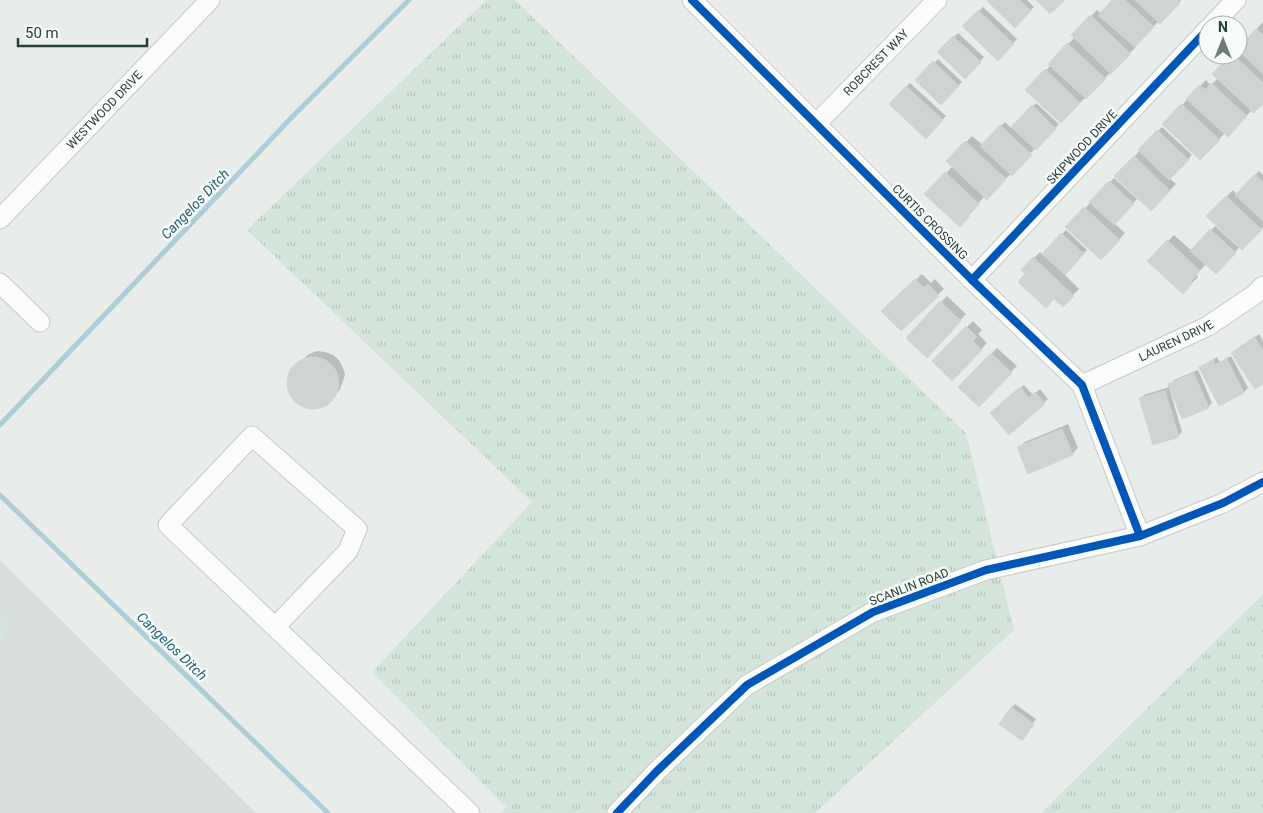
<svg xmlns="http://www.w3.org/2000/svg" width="1263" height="813" viewBox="0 0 1263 813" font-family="Roboto,sans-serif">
	<defs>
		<pattern id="grass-tufts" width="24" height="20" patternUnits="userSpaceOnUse" patternTransform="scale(1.25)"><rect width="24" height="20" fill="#d3e4da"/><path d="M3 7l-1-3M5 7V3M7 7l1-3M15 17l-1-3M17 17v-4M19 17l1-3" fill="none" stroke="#b5c5bc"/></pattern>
	</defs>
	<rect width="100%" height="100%" fill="#e8edeb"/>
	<path fill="#d7dedb" d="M0,560L256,813H0Z"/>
	<g fill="url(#grass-tufts)">
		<path d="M486,0H515L966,433L1014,630L815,813H501L506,807L372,672L532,502L247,230Z"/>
		<path d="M1263,594V813H1041Z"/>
	</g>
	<path fill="#d3e4da" d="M0,614L10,626L0,642Z"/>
	<g fill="#0003">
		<path d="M990,0H1027L1034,7L1015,26Z"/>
		<path d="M1114,0H1181L1160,22L1159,21L1134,46L1136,47L1061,122L1027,90L1051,65L1050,64L1075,37L1091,16L1097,10L1101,14Z"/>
		<path d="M983,7L1017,39L998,59L964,26Z"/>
		<path d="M1263,22V102L1252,110L1228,135L1225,133L1200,159L1164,124L1206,80L1211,85L1218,78L1232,55H1238V49Z"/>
		<path d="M958,33L984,57L965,77L939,52Z"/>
		<path d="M938,59L962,82L941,103L917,80Z"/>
		<path d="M910,83L946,116L926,137L890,104Z"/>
		<path d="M1036,103L1059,124L987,198L985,196L973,209L974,210L960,225L926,194L953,166L948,161L972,136L983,145L1005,122L1011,128Z"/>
		<path d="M1162,127L1192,155L1169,178L1176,184L1151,209L1116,176Z"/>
		<path d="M1259,171L1263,175V227L1242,248L1208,216L1233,190L1237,195Z"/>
		<path d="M1114,178L1137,199L1114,223L1125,233L1107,253L1067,227Z"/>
		<path d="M1215,226L1239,248L1216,272L1206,264L1196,275L1198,277L1183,292L1149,261L1174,235L1192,251Z"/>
		<path d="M1066,230L1087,250L1064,274L1079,289L1063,305L1022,270L1040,252L1043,255Z"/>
		<path d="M922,274L931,283L935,279L944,289L901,329L889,305Z"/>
		<path d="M947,296L966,314L927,356L907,338Z"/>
		<path d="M973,321L982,330L978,334L987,343L952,379L933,361Z"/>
		<path d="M1259,334L1263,341V383L1232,353Z"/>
		<path d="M997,348L1017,366L979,405L960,387Z"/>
		<path d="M317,351L325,352L333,355L339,360L343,368L345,375L340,390L328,402L321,406L313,407L298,402L293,396L290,389L289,381L290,373L295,366L309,354Z"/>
		<path d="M1231,356L1248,388L1244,392L1220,404L1200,368L1217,357L1220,362Z"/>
		<path d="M1198,370L1212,403L1208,407L1170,384L1174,380Z"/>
		<path d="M1024,385L1033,395L1040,389L1048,399L1044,403L995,409Z"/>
		<path d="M1169,387L1182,432L1178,436L1140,399L1144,395Z"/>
		<path d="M1068,424L1078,448L1072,454L1019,448L1025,442Z"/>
		<path d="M1015,704L1036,719L1025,735L1011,708Z"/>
	</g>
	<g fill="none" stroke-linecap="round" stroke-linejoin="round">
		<g stroke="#aecdd6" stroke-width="5">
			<path d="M0,425L294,115L409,0"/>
			<path d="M0,495L328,813"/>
		</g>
	</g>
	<g fill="#cfd4d2" stroke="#d1d6d4">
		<path d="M989,0H1019L1031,11L1015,28L987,1Z"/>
		<path d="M1036,0H1065L1050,14Z"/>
		<path d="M1112,0H1125L1154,27L1135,47L1098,15Z"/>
		<path d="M1135,0H1177L1180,3L1160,24Z"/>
		<path d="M978,10L1014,44L998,61L962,26Z"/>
		<path d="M1090,15L1131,54L1111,74L1071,35Z"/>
		<path d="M1256,29L1263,35V74L1238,50V48Z"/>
		<path d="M953,36L981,62L965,79L937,52Z"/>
		<path d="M1067,43L1106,79L1086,99L1048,64Z"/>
		<path d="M1230,55H1233L1263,83V104L1254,113L1212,74Z"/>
		<path d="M933,61L959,86L941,105L915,80Z"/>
		<path d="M1045,69L1080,103L1061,123L1025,90Z"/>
		<path d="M1211,83L1247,116L1228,137L1186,99L1199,85L1205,90Z"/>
		<path d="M906,86L943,120L926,139L889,104Z"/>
		<path d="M1181,104L1220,140L1200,160L1162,124Z"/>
		<path d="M1032,105L1056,129L1036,150L1011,127Z"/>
		<path d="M1000,125L1032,155L1012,176L980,146Z"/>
		<path d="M1157,130L1189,160L1169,180L1138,150Z"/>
		<path d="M965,141L1006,179L987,200L946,161Z"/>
		<path d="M1134,156L1170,191L1151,211L1114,176Z"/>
		<path d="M945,172L979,204L968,216L969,217L960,227L924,194Z"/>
		<path d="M1255,174L1263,182V221L1235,195Z"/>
		<path d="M1109,181L1134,204L1114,225L1089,202Z"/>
		<path d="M1226,196L1262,230L1242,250L1206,216Z"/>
		<path d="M1084,207L1120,240L1101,260L1065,227Z"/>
		<path d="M1210,229L1236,253L1216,274L1190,251Z"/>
		<path d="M1061,233L1084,254L1065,275L1042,254Z"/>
		<path d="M1167,240L1200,271L1191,281L1193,283L1183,294L1147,261Z"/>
		<path d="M1033,257L1074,296L1063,307L1054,299L1046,308L1018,282L1025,274L1021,270Z"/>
		<path d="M915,279L924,288L928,284L939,296L901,331L881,311Z"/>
		<path d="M940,301L961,321L927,358L906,338Z"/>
		<path d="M966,326L977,337L973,341L982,350L952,381L932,361Z"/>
		<path d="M1254,337L1263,350V384L1255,389L1231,353Z"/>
		<path d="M991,353L1012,373L979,407L958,387Z"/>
		<circle cx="313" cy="383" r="26"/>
		<path d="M1227,359L1244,393L1219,406L1199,367L1213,360L1215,365Z"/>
		<path d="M1194,373L1209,408L1182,419L1168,384Z"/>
		<path d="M1020,387L1029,398L1035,392L1045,404L1009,435L990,413Z"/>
		<path d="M1165,391L1179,437L1153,445L1139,398Z"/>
		<path d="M1062,429L1073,455L1028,474L1017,447Z"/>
		<path d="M1011,707L1034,724L1022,741L999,724Z"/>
	</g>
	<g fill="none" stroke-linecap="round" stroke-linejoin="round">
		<g stroke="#c5cac8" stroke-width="21">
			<g id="minor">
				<path d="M692,0L972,280L1082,385L1140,536"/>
				<path d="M1212,25L1236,0"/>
				<path id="s1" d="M816,124L937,0"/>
				<path id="s2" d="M0,219L210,0"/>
				<path d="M972,280L1208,29"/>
				<path d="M0,283L40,322"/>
				<path id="s3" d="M1082,385L1208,326L1254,295L1263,286"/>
				<path d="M275,627L348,551L357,529L252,436L168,525L470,813"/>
				<path d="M617,813L657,771L747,685L873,612L986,570L1140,536L1223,503L1263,482"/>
			</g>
		</g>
		<use href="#minor" stroke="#fcfcfc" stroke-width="19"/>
		<g stroke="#f7fbf9" stroke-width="11">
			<g id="cycleway">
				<path d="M692,0L972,280L1082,385L1140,536"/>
				<path d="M972,280L1208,29"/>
				<path d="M617,813L657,771L747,685L873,612L986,570L1140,536L1223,503L1263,482"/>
			</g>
		</g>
		<use href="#cycleway" stroke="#0057b8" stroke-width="8"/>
	</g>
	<g text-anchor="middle" stroke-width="5" stroke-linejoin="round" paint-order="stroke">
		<g font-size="12" fill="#273f3b" stroke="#f7fbf9">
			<text dy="4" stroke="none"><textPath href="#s1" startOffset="86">ROBCREST WAY</textPath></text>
			<text dy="4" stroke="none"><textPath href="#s2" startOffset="151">WESTWOOD DRIVE</textPath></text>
			<text transform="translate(1082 147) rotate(-47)" y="4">SKIPWOOD DRIVE</text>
			<text transform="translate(930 222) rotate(45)" y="4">CURTIS CROSSING</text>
			<text dy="4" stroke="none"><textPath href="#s3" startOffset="104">LAUREN DRIVE</textPath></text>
			<text transform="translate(909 587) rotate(-21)" y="4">SCANLIN ROAD</text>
		</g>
		<g font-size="14" font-style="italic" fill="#266176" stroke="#f7fbf9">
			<text transform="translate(195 204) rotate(-46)" y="5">Cangelos Ditch</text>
			<text transform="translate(172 646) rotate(44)" y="5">Cangelos Ditch</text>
		</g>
	</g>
	<g transform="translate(1223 40)"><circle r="24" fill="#f7fbf9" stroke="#a4b0ad"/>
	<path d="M0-4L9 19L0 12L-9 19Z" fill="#6b7c79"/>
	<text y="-8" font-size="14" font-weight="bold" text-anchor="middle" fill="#273f3b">N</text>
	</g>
	<path d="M18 38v8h129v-8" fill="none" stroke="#273f3b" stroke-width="2.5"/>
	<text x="25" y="38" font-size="15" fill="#273f3b" stroke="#f7fbf9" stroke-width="4" paint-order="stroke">50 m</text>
</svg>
